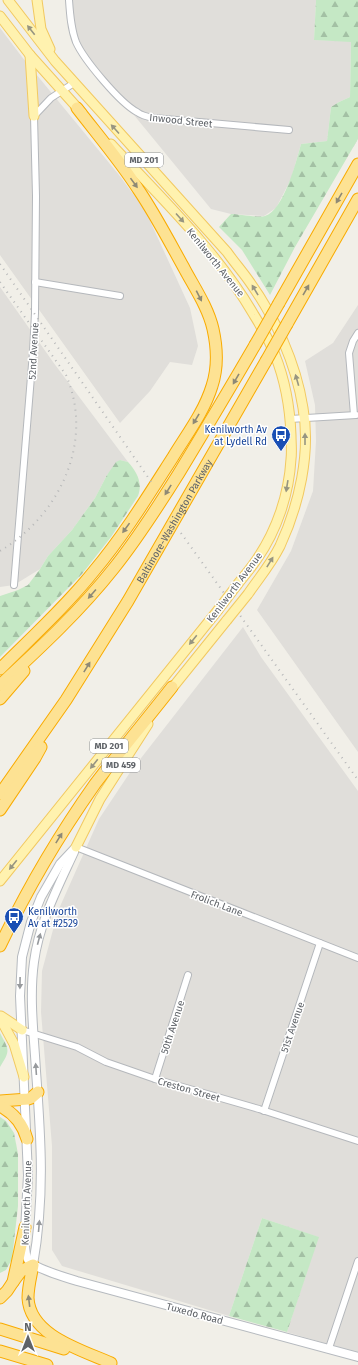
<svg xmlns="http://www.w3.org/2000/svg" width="358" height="1365" viewBox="0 0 358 1365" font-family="'Fira Sans',sans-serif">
	<defs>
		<pattern id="forest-firs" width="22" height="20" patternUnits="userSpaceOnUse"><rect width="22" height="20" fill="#c5e8c5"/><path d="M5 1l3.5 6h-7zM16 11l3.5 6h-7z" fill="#a3c0a4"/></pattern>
	</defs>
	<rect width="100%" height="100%" fill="#f1efe8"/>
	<g fill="#e0deda">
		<path d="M69,0H316L314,40L351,41L350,97L339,102L331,107L327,141L301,144L291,179L276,208L264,216L231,214L211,209L79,48Z"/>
		<path d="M0,28L22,57L119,175L145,210L190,308L198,346L192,365L170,362L150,391L120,423L0,255Z"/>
		<path d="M0,287L53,362L128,462L120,460L107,475L95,498L72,530L48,556L40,569L14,585L0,587Z"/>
		<path d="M358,305V752L257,610L291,551L313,491L316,441L315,405L305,361L333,343Z"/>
		<path d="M243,627L261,657L358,791V1353L287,1332L318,1237L262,1218L229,1316L62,1266L52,1250V1146L41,1012L42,971L58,911L99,819L131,771Z"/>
	</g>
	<g fill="url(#forest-firs)">
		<path d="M316,0H358V139L295,247L270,295L242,250L219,227L231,214C238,214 259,218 265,216C284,210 296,162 301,144L327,141L331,107L339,102L350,97L351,42L314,40Z"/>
		<path d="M120,460L128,462C137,472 143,483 138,496L111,537L82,574L0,657V596L18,590L28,585L40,569L48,556L72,530L95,498L107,475L116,462Z"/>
		<path d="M0,1033C9,1050 11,1050 0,1067Z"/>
		<path d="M0,1117L6,1121L14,1133L18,1154V1206L12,1259L6,1270L0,1273Z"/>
		<path d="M262,1218L319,1237L287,1332L229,1316Z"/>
	</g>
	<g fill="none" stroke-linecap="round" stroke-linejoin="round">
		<g stroke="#b5b8bc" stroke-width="8">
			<g id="street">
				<path d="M69,0C70,15 71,29 76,42C84,60 120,103 137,112C142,116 148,117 154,118L289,130"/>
				<path d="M35,282L120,296"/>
				<path d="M354,415L349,353L353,341L358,333"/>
				<path d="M290,419L356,415"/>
				<path d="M14,585L33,352L35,313L36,196L34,116L51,98L74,83"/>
				<path d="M76,847L358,958"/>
				<path d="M22,1030L77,1047L106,1062L155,1079L259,1109L358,1141"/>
				<path d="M155,1079L188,975"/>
				<path d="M264,1111L320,943"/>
				<path d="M329,1348L358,1261"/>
			</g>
		</g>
		<g stroke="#b6babf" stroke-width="10">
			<g id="secondary">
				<path d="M25,1231L28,1175L20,996L22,957L31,922L41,897L60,864L76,847"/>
				<path d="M25,1243C25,1249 25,1256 29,1261C35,1268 67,1278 77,1281L358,1357"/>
				<path d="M33,1265C45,1197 41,1139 36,1071C34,1035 29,998 34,962C39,923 58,887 74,852"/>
			</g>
		</g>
		<g stroke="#f2c960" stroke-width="11">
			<g id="primary">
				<path d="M8,0L55,61L227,252C234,262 242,271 249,281C275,317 296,363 303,408C311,453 299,505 280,546C271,564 259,578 248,594"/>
				<path d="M37,0L41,29L50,49"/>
				<path d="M0,16L30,55L82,113"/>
				<path d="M30,55L34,116"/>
				<path d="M111,144C161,198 217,251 254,315C262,328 270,341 275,355C285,380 290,409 291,435C291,443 292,451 291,459C289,494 277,530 257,559C251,568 244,576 237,585"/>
				<path d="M169,692L227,620"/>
				<path d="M76,847L100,799L148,724"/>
				<path d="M0,881L218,610"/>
				<path d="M1,1016L22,1030"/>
				<path d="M0,1018L14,1044L24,1077"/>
			</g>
		</g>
		<g stroke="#f9ab00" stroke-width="13">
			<g id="highway">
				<path d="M279,303L358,164"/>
				<path d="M287,324L358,199"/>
				<path d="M0,669C32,637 66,606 94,571C124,535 148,496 173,457C187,434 204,412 212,386C218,368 217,347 213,329C208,307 194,287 184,268C169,241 155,214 138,189C120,161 97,134 77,108"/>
				<path d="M0,685C40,648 80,611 114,568C138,538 159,505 179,473C205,430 230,388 255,345"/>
				<path d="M0,699L24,671"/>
				<path id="s1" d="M0,794L66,700L128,601L266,361"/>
				<path d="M0,810L35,758L41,747"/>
				<path d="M0,946C27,889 59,835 95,784C120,751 147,719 172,687"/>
				<path d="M0,1101L28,1099L31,1098L38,1092"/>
				<path d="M0,1106C14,1113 23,1125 27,1139"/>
				<path d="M13,1282L21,1271L33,1265C31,1276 28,1287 28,1298C30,1336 82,1350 111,1363"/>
				<path d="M0,1298L7,1291L13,1282L25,1227"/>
				<path d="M0,1329L64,1349"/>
				<path d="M0,1351L47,1365"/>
			</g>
		</g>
		<use href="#street" stroke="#fff" stroke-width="6"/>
		<use href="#secondary" stroke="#fff" stroke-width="8"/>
		<use href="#primary" stroke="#fff2af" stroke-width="9"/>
		<use href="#highway" stroke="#fde293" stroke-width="11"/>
		<g stroke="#b6b7b8" stroke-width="2" stroke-dasharray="1 5" stroke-linecap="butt">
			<path d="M0,264L152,483"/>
			<path d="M0,282L66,375C95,442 59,516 0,551"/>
			<path d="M181,533L358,780"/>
		</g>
		<g stroke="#f2c960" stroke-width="11" stroke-linecap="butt">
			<g id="primary-bridge">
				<path d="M218,610L237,585"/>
				<path d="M227,620L248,594"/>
			</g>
		</g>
		<g stroke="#f9ab00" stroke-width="13" stroke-linecap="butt">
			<g id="highway-bridge">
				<path d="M255,345L279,303"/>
				<path d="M266,361L287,324"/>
			</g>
		</g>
		<use href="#primary-bridge" stroke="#fff2af" stroke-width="9"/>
		<use href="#highway-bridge" stroke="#fde293" stroke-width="11"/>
	</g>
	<defs><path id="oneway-solid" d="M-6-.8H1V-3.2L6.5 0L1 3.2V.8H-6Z"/></defs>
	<g fill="#979581">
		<use href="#oneway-solid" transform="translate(31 30) rotate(-128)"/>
		<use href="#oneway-solid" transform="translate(115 129) rotate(-132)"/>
		<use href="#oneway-solid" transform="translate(180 218) rotate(48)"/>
		<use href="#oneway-solid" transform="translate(255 290) rotate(-121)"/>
		<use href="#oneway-solid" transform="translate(297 380) rotate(-106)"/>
		<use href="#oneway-solid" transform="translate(305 439) rotate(-90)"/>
		<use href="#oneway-solid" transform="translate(287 486) rotate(99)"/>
		<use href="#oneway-solid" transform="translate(270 562) rotate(-58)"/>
		<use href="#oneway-solid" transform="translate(193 640) rotate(129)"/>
		<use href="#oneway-solid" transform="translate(94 764) rotate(129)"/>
		<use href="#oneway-solid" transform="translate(13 865) rotate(129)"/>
	</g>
	<g fill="#8e8975">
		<use href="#oneway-solid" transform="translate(134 183) rotate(54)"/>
		<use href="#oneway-solid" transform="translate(339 198) rotate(120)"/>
		<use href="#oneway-solid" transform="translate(306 290) rotate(-60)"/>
		<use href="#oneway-solid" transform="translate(199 296) rotate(63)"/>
		<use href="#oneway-solid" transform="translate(236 379) rotate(120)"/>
		<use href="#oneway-solid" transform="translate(196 419) rotate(121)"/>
		<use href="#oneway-solid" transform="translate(168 490) rotate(122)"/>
		<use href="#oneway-solid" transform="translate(126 528) rotate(126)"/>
		<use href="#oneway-solid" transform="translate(92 594) rotate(131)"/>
		<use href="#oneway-solid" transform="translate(87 667) rotate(-58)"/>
		<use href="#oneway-solid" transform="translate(59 838) rotate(-58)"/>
		<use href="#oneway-solid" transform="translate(29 1301) rotate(-97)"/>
	</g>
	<g fill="#979a9d">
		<use href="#oneway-solid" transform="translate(39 939) rotate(-75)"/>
		<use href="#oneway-solid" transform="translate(20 983) rotate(91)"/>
		<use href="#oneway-solid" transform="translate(36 1069) rotate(-94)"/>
		<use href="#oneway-solid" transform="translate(39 1226) rotate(-85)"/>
	</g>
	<defs>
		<g id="bus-pin" transform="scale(1)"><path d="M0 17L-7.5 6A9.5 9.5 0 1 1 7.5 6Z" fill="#1a4fb4" stroke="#fff"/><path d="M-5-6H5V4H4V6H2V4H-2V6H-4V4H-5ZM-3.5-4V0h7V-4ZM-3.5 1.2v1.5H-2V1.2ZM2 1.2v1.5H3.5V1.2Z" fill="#fff"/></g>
	</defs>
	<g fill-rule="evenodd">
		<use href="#bus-pin" x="281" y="435"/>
		<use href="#bus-pin" x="14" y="917"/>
	</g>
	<g text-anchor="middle" stroke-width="3" stroke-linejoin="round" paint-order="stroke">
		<g fill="#fff" stroke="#8f9295" stroke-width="1">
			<rect x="125" y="153" width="38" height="14" rx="3"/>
			<rect x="90" y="739" width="38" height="14" rx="3"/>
			<rect x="102" y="758" width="38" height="14" rx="3"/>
		</g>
		<g font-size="9" font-weight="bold" fill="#5f6368">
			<text x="144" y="163">MD 201</text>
			<text x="109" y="749">MD 201</text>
			<text x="121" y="768">MD 459</text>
		</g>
		<g font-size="10" fill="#5f6368" stroke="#fff">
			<text transform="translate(181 120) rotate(6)" y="4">Inwood Street</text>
			<text transform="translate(216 262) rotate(51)" y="4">Kenilworth Avenue</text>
			<text transform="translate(33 351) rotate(-87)" y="4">52nd Avenue</text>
			<text dy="4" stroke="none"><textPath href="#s1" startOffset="324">Baltimore-Washington Parkway</textPath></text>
			<text transform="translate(234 587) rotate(-53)" y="4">Kenilworth Avenue</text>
			<text transform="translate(217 903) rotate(21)" y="4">Frolich Lane</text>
			<text transform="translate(172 1027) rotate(-72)" y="4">50th Avenue</text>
			<text transform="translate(292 1027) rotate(-71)" y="4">51st Avenue</text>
			<text transform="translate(189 1089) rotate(16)" y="4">Creston Street</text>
			<text transform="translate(26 1203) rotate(-88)" y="4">Kenilworth Avenue</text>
			<text transform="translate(195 1313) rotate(15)" y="4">Tuxedo Road</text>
		</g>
		<g font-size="10" fill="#164399" stroke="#fff" text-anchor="end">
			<text x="267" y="433">Kenilworth Av<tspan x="267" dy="12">at Lydell Rd</tspan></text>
			<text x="28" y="915" text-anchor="start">Kenilworth<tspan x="28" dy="12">Av at #2529</tspan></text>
		</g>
	</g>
	<g transform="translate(28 1337)" stroke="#ffffff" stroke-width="3" paint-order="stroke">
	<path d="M0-3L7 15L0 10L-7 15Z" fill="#5f6368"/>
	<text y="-6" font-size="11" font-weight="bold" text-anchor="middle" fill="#5f6368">N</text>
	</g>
</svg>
